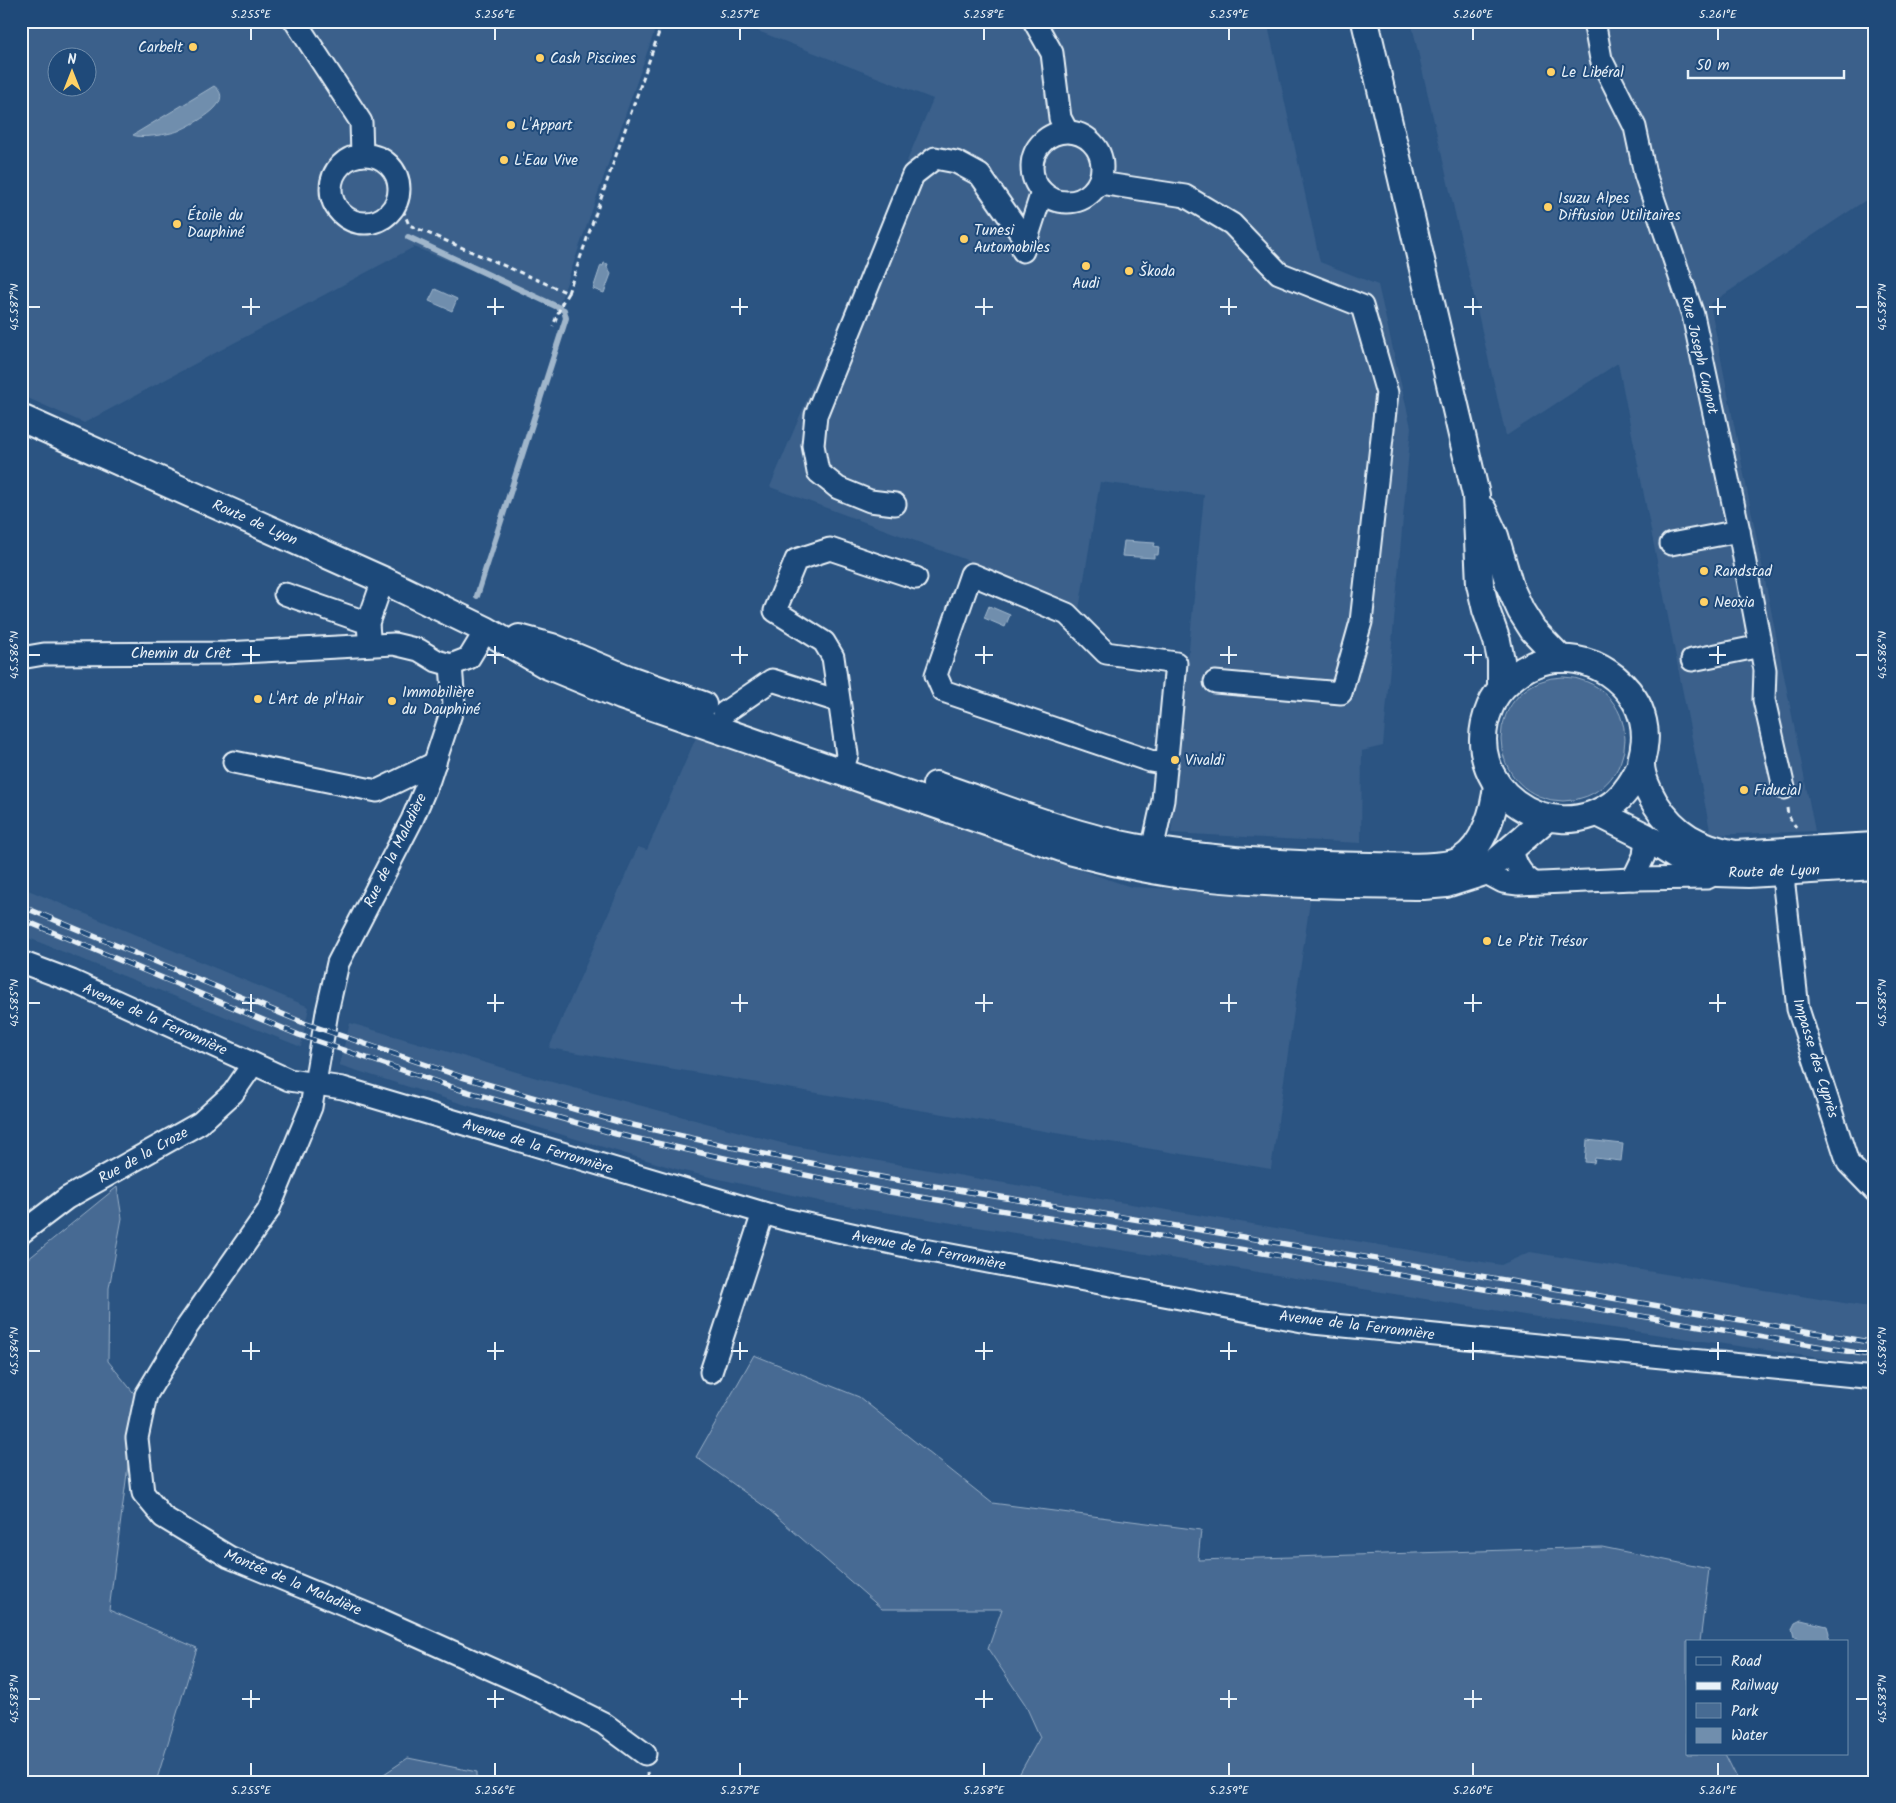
<svg xmlns="http://www.w3.org/2000/svg" width="1896" height="1803" viewBox="0 0 1896 1803" font-family="Kalam,sans-serif">
	<rect width="100%" height="100%" fill="#2b5482"/>
	<filter id="ink" filterUnits="userSpaceOnUse"><feTurbulence type="fractalNoise" baseFrequency=".02" numOctaves="2"/><feDisplacementMap in="SourceGraphic" scale="10" xChannelSelector="R" yChannelSelector="G"/><feConvolveMatrix kernelMatrix="1 2 1 2 8 2 1 2 1" color-interpolation-filters="sRGB"/></filter>
	<g filter="url(#ink)">
		<g fill="#3a608b" fill-rule="evenodd">
			<path d="M21,21H658L559,305L414,247L84,423L21,395ZM58,58H88V88H58Z"/>
			<path d="M732,21H1267L1320,262L1378,285L1411,427L1383,746L1362,751L1361,843L1171,833L1204,495L1100,482L1078,616L988,568L770,487L933,99Z"/>
			<path d="M1411,21H1875V194L1710,304L1815,831L1711,835L1618,363L1506,436Z"/>
			<path d="M698,733L1032,854L1131,887L1311,895L1271,1169L549,1048L638,847L647,850Z"/>
			<path d="M21,887L309,1007L301,1047L21,935Z"/>
			<path d="M350,1023L537,1078L789,1145L986,1180L1501,1265L1530,1252L1875,1308V1366L1537,1317L828,1203L683,1171L523,1123L339,1065Z"/>
		</g>
		<g fill="#476b93" stroke="#98aec6">
			<circle cx="1563" cy="739" r="62"/>
			<path d="M117,1187L122,1218L109,1288L108,1361L137,1397L109,1610L197,1648L156,1782H21V1288L27,1260Z"/>
			<path d="M754,1355L859,1397L992,1503L1201,1530L1198,1560L1602,1547L1709,1569L1700,1642H1687V1754H1725L1739,1782H1015L1040,1737L1025,1704L988,1649L1002,1609H882L768,1509L696,1457Z"/>
			<path d="M408,1758L477,1772V1782H372Z"/>
		</g>
		<g fill="#708ead" stroke="#a0b6cb">
			<path d="M214,86C238,103 191,125 178,131C171,134 140,139 133,135Z"/>
			<path d="M604,263L608,264L607,267L611,274L604,293L593,289L601,265L603,266Z"/>
			<path d="M435,289L457,299L452,311L429,301Z"/>
			<path d="M1124,541L1155,543L1154,546L1159,547L1158,555H1154V558L1122,556Z"/>
			<path d="M989,606L1010,615L1005,627L984,618Z"/>
			<path d="M1587,1140L1623,1144L1621,1161L1595,1158L1594,1163L1585,1162Z"/>
			<path d="M1801,1620L1827,1626L1829,1633L1828,1640L1808,1642L1794,1637L1792,1629L1795,1623Z"/>
		</g>
		<g fill="none" stroke-linecap="round" stroke-linejoin="round">
			<path stroke="#a0b6cb" stroke-width="6" d="M408,237L564,310L566,318L477,596"/>
			<g stroke="#e8f1f8" stroke-width="25">
				<g id="minor">
					<path d="M295,21L361,122L362,155"/>
					<path d="M1034,21L1052,53L1060,118L1067,131"/>
					<path d="M1594,21L1601,59L1635,127L1645,174L1693,315L1739,531L1765,670L1764,700L1784,788"/>
					<circle cx="1067" cy="167" r="35"/>
					<circle cx="365" cy="189" r="34"/>
					<path d="M1100,183L1185,196L1232,224L1279,273L1362,306L1387,393L1361,622L1341,693L1215,682"/>
					<path d="M1023,251L1042,192"/>
					<path d="M895,504L870,501L838,488L818,472L813,445L816,415L913,175L935,158L956,162L980,175L1026,241"/>
					<path d="M1671,544L1739,531"/>
					<path d="M285,594L368,623"/>
					<path d="M369,637L368,623L383,580"/>
					<path d="M21,658L44,654L226,653L394,644L419,650L437,661L451,665"/>
					<path d="M1692,660L1761,646"/>
					<path d="M451,665L454,704L429,780L412,820L338,963L327,1012L311,1107L268,1211L187,1327L146,1395L137,1438L143,1493L163,1517L229,1557L377,1618L529,1686L603,1723L645,1754"/>
					<path d="M451,665L469,658L486,630"/>
					<path d="M724,713L772,680L838,701"/>
					<path d="M234,762L377,791L435,763"/>
					<path d="M842,772L847,755L833,657L824,642L775,611L796,560L830,549L916,578"/>
					<path d="M1512,848C1515,864 1520,874 1534,883"/>
					<path d="M1152,850L1163,800L1176,663L1106,653L1067,614L971,574L936,675L943,691L1150,761L1167,764"/>
					<path d="M1785,856L1784,886L1798,1009L1848,1163L1875,1191"/>
					<path d="M1484,872L1503,882L1518,884L1633,879L1707,878L1717,873"/>
					<path d="M1633,879L1644,856L1646,837"/>
					<path d="M21,962L72,981L289,1080L343,1088L784,1219L919,1249L1313,1323L1875,1378"/>
					<path d="M21,1233L67,1198L200,1123L233,1093L253,1064"/>
					<path d="M711,1372L763,1213"/>
				</g>
			</g>
			<g stroke="#e8f1f8" stroke-width="30">
				<g id="major">
					<path d="M1365,21L1476,495L1480,584L1486,610L1497,641L1501,660V688"/>
					<path d="M21,418L383,580L486,630L546,665L621,696L1073,852C1107,861 1141,869 1177,874C1258,885 1341,885 1423,886L1446,884L1484,872L1547,818"/>
					<path d="M1483,510L1495,536L1510,587L1521,611L1533,630L1561,659"/>
					<path d="M519,638L552,647L629,679L703,705"/>
					<path d="M1641,765C1634,779 1627,792 1615,802C1549,852 1457,785 1490,707C1494,696 1502,687 1510,680C1549,644 1606,656 1634,699C1642,711 1647,731 1644,746C1644,752 1641,758 1641,764C1641,776 1649,793 1655,803C1675,835 1699,847 1735,854L1875,846"/>
					<path d="M936,785C1001,807 1066,834 1134,847C1212,861 1292,865 1371,866C1392,866 1443,870 1461,860C1484,847 1495,809 1497,784"/>
					<path d="M1598,813L1646,837L1679,858L1717,873L1748,874L1875,866"/>
				</g>
			</g>
			<g stroke="#e8f1f8" stroke-width="3" stroke-dasharray="5 4" stroke-linecap="butt">
				<path d="M403,210L409,225L568,293L562,303L553,326"/>
				<path d="M568,293L663,21"/>
				<path d="M1787,808L1788,816L1796,827"/>
				<path d="M647,1772L648,1782"/>
			</g>
			<use href="#minor" stroke="#1f4a7a" stroke-width="21"/>
			<use href="#major" stroke="#1f4a7a" stroke-width="26"/>
			<g stroke="#e8f1f8" stroke-width="5.5">
				<g id="rail">
					<path d="M21,906L304,1023L462,1077L619,1122L754,1152L891,1179L1571,1291L1875,1343"/>
					<path d="M21,919L299,1035L458,1089L616,1134L751,1164L889,1192L1460,1285L1875,1356"/>
				</g>
			</g>
			<use href="#rail" stroke="#1f4a7a" stroke-width="4" stroke-dasharray="11" stroke-linecap="butt"/>
		</g>
	</g>
	<path fill="none" stroke="#e8f1f8" stroke-width="2" d="M251,28V40M495,28V40M740,28V40M984,28V40M1229,28V40M1473,28V40M1718,28V40M251,298V315M495,298V315M740,298V315M984,298V315M1229,298V315M1473,298V315M1718,298V315M28,307H40M242,307H260M487,307H504M731,307H748M975,307H993M1220,307H1237M1464,307H1482M1709,307H1726M1856,307H1868M251,646V664M495,646V664M740,646V664M984,646V664M1229,646V664M1473,646V664M1718,646V664M28,655H40M242,655H260M487,655H504M731,655H748M975,655H993M1220,655H1237M1464,655H1482M1709,655H1726M1856,655H1868M251,994V1012M495,994V1012M740,994V1012M984,994V1012M1229,994V1012M1473,994V1012M1718,994V1012M28,1003H40M242,1003H260M487,1003H504M731,1003H748M975,1003H993M1220,1003H1237M1464,1003H1482M1709,1003H1726M1856,1003H1868M251,1342V1360M495,1342V1360M740,1342V1360M984,1342V1360M1229,1342V1360M1473,1342V1360M1718,1342V1360M28,1351H40M242,1351H260M487,1351H504M731,1351H748M975,1351H993M1220,1351H1237M1464,1351H1482M1709,1351H1726M1856,1351H1868M251,1690V1708M495,1690V1708M740,1690V1708M984,1690V1708M1229,1690V1708M1473,1690V1708M28,1699H40M242,1699H260M487,1699H504M731,1699H748M975,1699H993M1220,1699H1237M1464,1699H1482M1856,1699H1868M251,1763V1776M495,1763V1776M740,1763V1776M984,1763V1776M1229,1763V1776M1473,1763V1776M1718,1763V1776"/>
	<g fill="#ffd166" stroke="#1f4a7a" stroke-width="2">
		<circle cx="193" cy="47" r="5"/>
		<circle cx="540" cy="58" r="5"/>
		<circle cx="1551" cy="72" r="5"/>
		<circle cx="511" cy="125" r="5"/>
		<circle cx="504" cy="160" r="5"/>
		<circle cx="1548" cy="207" r="5"/>
		<circle cx="177" cy="224" r="5"/>
		<circle cx="964" cy="239" r="5"/>
		<circle cx="1086" cy="266" r="5"/>
		<circle cx="1129" cy="271" r="5"/>
		<circle cx="1704" cy="571" r="5"/>
		<circle cx="1704" cy="602" r="5"/>
		<circle cx="258" cy="699" r="5"/>
		<circle cx="392" cy="701" r="5"/>
		<circle cx="1175" cy="760" r="5"/>
		<circle cx="1744" cy="790" r="5"/>
		<circle cx="1487" cy="941" r="5"/>
	</g>
	<g text-anchor="middle" stroke-width="4" stroke-linejoin="round" paint-order="stroke">
		<g font-size="15" fill="#e8f1f8" stroke="#1f4a7a" text-anchor="start">
			<text x="183" y="52" text-anchor="end">Carbelt</text>
			<text x="550" y="63">Cash Piscines</text>
			<text x="1561" y="77">Le Libéral</text>
			<text x="521" y="130">L'Appart</text>
			<text x="514" y="165">L'Eau Vive</text>
			<text x="1558" y="203">Isuzu Alpes<tspan x="1558" dy="17">Diffusion Utilitaires</tspan></text>
			<text x="187" y="220">Étoile du<tspan x="187" dy="17">Dauphiné</tspan></text>
			<text x="974" y="235">Tunesi<tspan x="974" dy="17">Automobiles</tspan></text>
			<text x="1139" y="276">Škoda</text>
			<text x="1086" y="288" text-anchor="middle">Audi</text>
			<text x="1714" y="576">Randstad</text>
			<text x="1714" y="607">Neoxia</text>
			<text x="402" y="697">Immobilière<tspan x="402" dy="17">du Dauphiné</tspan></text>
			<text x="268" y="704">L'Art de pl'Hair</text>
			<text x="1185" y="765">Vivaldi</text>
			<text x="1754" y="795">Fiducial</text>
			<text x="1497" y="946">Le P'tit Trésor</text>
		</g>
		<g font-size="15" fill="#e8f1f8" stroke="#1f4a7a">
			<text transform="translate(1700 355) rotate(77)" y="5">Rue Joseph Cugnot</text>
			<text transform="translate(255 522) rotate(24)" y="5">Route de Lyon</text>
			<text x="181" y="658">Chemin du Crêt</text>
			<text transform="translate(395 850) rotate(-64)" y="5">Rue de la Maladière</text>
			<text transform="translate(1774 871) rotate(-2)" y="5">Route de Lyon</text>
			<text transform="translate(155 1019) rotate(24)" y="5">Avenue de la Ferronnière</text>
			<text transform="translate(1816 1058) rotate(73)" y="5">Impasse des Cyprès</text>
			<text transform="translate(538 1146) rotate(17)" y="5">Avenue de la Ferronnière</text>
			<text transform="translate(143 1155) rotate(-29)" y="5">Rue de la Croze</text>
			<text transform="translate(929 1250) rotate(11)" y="5">Avenue de la Ferronnière</text>
			<text transform="translate(1357 1325) rotate(7)" y="5">Avenue de la Ferronnière</text>
			<text transform="translate(293 1582) rotate(23)" y="5">Montée de la Maladière</text>
		</g>
	</g>
	<rect width="1896" height="1803" fill="none" stroke="#1f4a7a" stroke-width="55"/>
	<rect x="1686" y="1640" width="162" height="115" fill="#1f4a7a" stroke="#6f8dac"/>
	<rect x="1696" y="1657" width="25" height="8" fill="#1f4a7a" stroke="#6f8dac"/>
	<text x="1731" y="1666" font-size="15" fill="#e8f1f8">Road</text>
	<rect x="1696" y="1682" width="25" height="8" fill="#e8f1f8" stroke="#6f8dac"/>
	<text x="1731" y="1690" font-size="15" fill="#e8f1f8">Railway</text>
	<rect x="1696" y="1703" width="25" height="15" fill="#476b93" stroke="#6f8dac"/>
	<text x="1731" y="1716" font-size="15" fill="#e8f1f8">Park</text>
	<rect x="1696" y="1728" width="25" height="15" fill="#708ead" stroke="#6f8dac"/>
	<text x="1731" y="1740" font-size="15" fill="#e8f1f8">Water</text>
	<g transform="translate(72 72)"><circle r="24" fill="#1f4a7a" stroke="#6f8dac"/>
	<path d="M0-4L9 19L0 12L-9 19Z" fill="#ffd166"/>
	<text y="-8" font-size="14" font-weight="bold" text-anchor="middle" fill="#e8f1f8">N</text>
	</g>
	<path d="M1688 70v8h156v-8" fill="none" stroke="#e8f1f8" stroke-width="2.5"/>
	<text x="1696" y="70" font-size="15" fill="#e8f1f8" stroke="#1f4a7a" stroke-width="4" paint-order="stroke">50 m</text>
	<rect x="28" y="28" width="1840" height="1748" fill="none" stroke="#e8f1f8" stroke-width="2"/>
	<g font-size="12" text-anchor="middle" fill="#e8f1f8">
		<text x="251" y="18">5.255°E</text>
		<text x="495" y="18">5.256°E</text>
		<text x="740" y="18">5.257°E</text>
		<text x="984" y="18">5.258°E</text>
		<text x="1229" y="18">5.259°E</text>
		<text x="1473" y="18">5.260°E</text>
		<text x="1718" y="18">5.261°E</text>
		<text transform="translate(14 307) rotate(-90)" y="4">45.587°N</text>
		<text transform="translate(1882 307) rotate(-90)" y="4">45.587°N</text>
		<text transform="translate(14 655) rotate(-90)" y="4">45.586°N</text>
		<text transform="translate(1882 655) rotate(-90)" y="4">45.586°N</text>
		<text transform="translate(14 1003) rotate(-90)" y="4">45.585°N</text>
		<text transform="translate(1882 1003) rotate(-90)" y="4">45.585°N</text>
		<text transform="translate(14 1351) rotate(-90)" y="4">45.584°N</text>
		<text transform="translate(1882 1351) rotate(-90)" y="4">45.584°N</text>
		<text transform="translate(14 1699) rotate(-90)" y="4">45.583°N</text>
		<text transform="translate(1882 1699) rotate(-90)" y="4">45.583°N</text>
		<text x="251" y="1794">5.255°E</text>
		<text x="495" y="1794">5.256°E</text>
		<text x="740" y="1794">5.257°E</text>
		<text x="984" y="1794">5.258°E</text>
		<text x="1229" y="1794">5.259°E</text>
		<text x="1473" y="1794">5.260°E</text>
		<text x="1718" y="1794">5.261°E</text>
	</g>
</svg>
